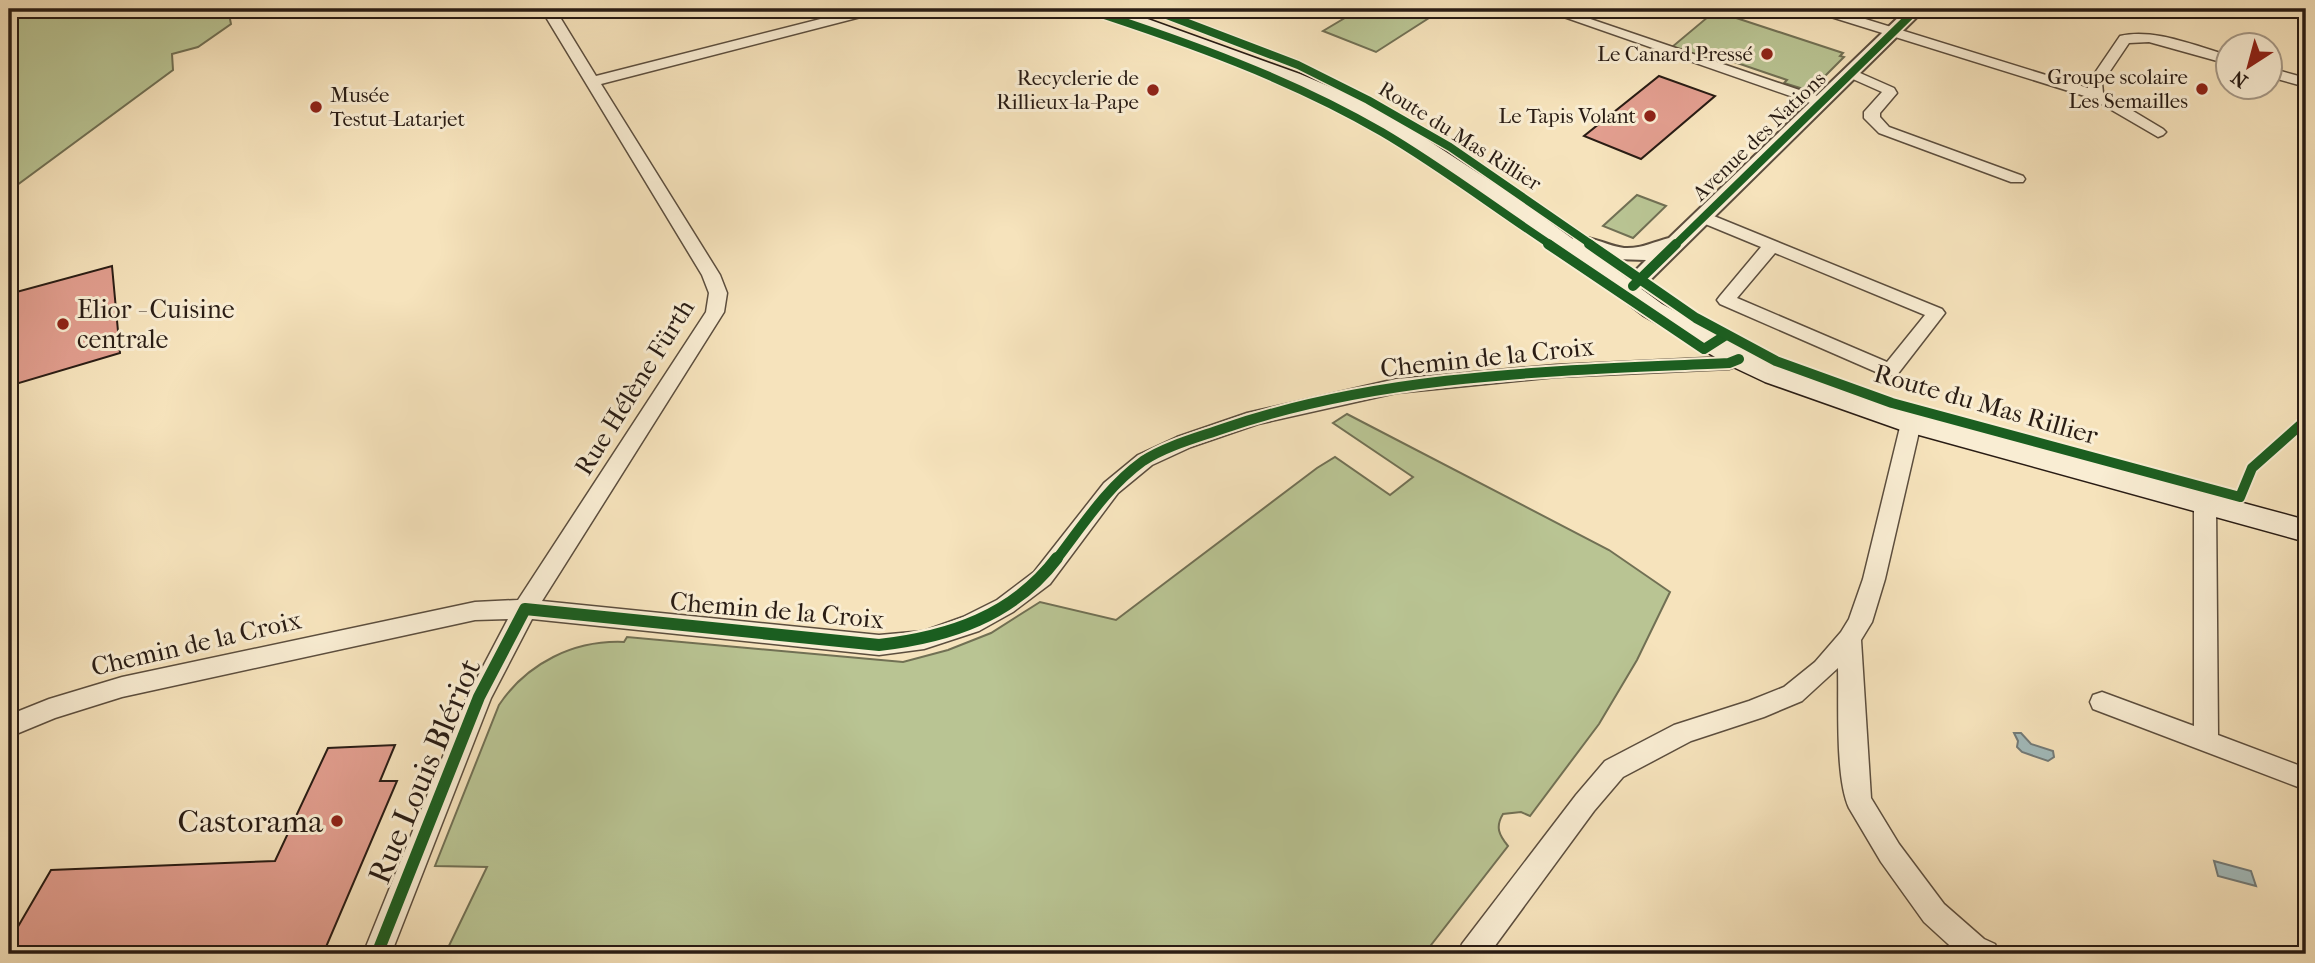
<svg xmlns="http://www.w3.org/2000/svg" width="2315" height="963" viewBox="0 0 2315 963" font-family="'IM FELL French Canon',serif">
	<rect width="100%" height="100%" fill="#f6e3bc"/>
	<filter id="stains"><feTurbulence type="fractalNoise" baseFrequency=".00286" numOctaves="4"/><feColorMatrix values="0 0 0 0 .2 0 0 0 0 .09 0 0 0 0 .02 0 0 0 .5 -.17"/></filter>
	<radialGradient id="worn" r=".72"><stop offset=".6" stop-color="#630" stop-opacity="0"/><stop offset="1" stop-color="#630" stop-opacity=".3"/></radialGradient>
	<g fill="#b9c493" stroke="#717054" stroke-width="2">
		<path d="M9,9H228L231,24L198,47L172,54L173,70L9,191Z"/>
		<path d="M1360,9H1443L1376,52L1323,31Z"/>
		<path d="M1715,11L1843,53L1840,56L1844,57L1810,91L1784,83L1787,80L1708,53L1702,57L1672,47Z"/>
		<path d="M1637,195L1666,206L1633,238L1603,226Z"/>
		<path d="M1347,414L1609,550L1670,592L1637,660L1599,724L1530,816L1521,812L1503,814C1495,827 1499,835 1508,846L1424,954H445L487,867L435,866L499,705C527,663 574,640 624,642L627,637L903,662L948,650L991,633L1040,602L1116,620L1317,468L1335,457L1390,495L1413,477L1333,423Z"/>
	</g>
	<g fill="#a2bbbc" stroke="#727b79" stroke-width="2">
		<path d="M2014,733H2021L2031,744L2053,751L2054,757L2048,761L2022,752L2017,747L2018,741Z"/>
		<path d="M2214,861L2251,871L2256,886L2218,876Z"/>
	</g>
	<g fill="#e29e8f" stroke="#291c14" stroke-width="2">
		<path d="M1659,76L1715,96L1641,159L1584,136Z"/>
		<path d="M112,266L120,353L9,386V294Z"/>
		<path d="M395,745L380,781H397L323,954H9V942L51,870L275,861L328,748Z"/>
	</g>
	<g fill="none" stroke-linecap="round" stroke-linejoin="round">
		<g stroke="#5c4e3e" stroke-width="3">
			<g id="minor">
				<path d="M541,9H555L596,76L860,9H882L880,12L601,84L720,275L727,293L724,312L542,601L879,635L924,631L963,617L997,600L1034,572L1104,483L1138,455L1177,437L1247,413L1396,379L1556,365L1727,357L1739,353L1746,355L1749,359L1746,363L1729,369L1556,377L1396,393L1258,424L1191,447L1152,465L1118,493L1050,584L1013,612L979,631L924,649L879,655L532,619L491,698L391,954H363L467,697L508,619L475,620L122,697L55,718L9,737V715L49,699L122,677L475,602L518,600L706,312L709,293L702,275Z"/>
				<path d="M1541,9H1561L1826,99L1829,102L1826,105H1816Z"/>
				<path d="M1813,9H1833L2088,88V83L2120,36C2155,28 2194,46 2228,55V64L2149,42L2129,43L2102,83L2103,93L2163,129L2166,132L2163,135L2158,137L2091,98L1815,12Z"/>
				<path d="M2270,68L2306,78V87L2270,77Z"/>
				<path d="M1851,69L1894,88L1897,93L1880,113V117L1889,127L2023,176L2025,179L2023,182H2011L1879,133L1864,118V112L1882,92L1846,76L1844,73L1846,70Z"/>
				<path d="M1704,212L1942,309L1945,313L1897,375H1883L1720,304L1717,300L1720,296L1761,247L1698,221L1696,217ZM1775,253L1925,315L1887,362L1737,298Z"/>
				<path d="M1911,416L1918,418L1921,423L1885,579L1872,622L1861,640L1871,798L1899,844L1944,904L1984,939L1995,944L1999,954H1959L1924,922L1881,862L1849,808C1835,778 1839,704 1838,668L1802,701L1764,717L1691,741L1623,777L1594,811L1489,954H1458L1462,944L1576,795L1605,761L1674,725L1749,701L1784,687L1815,662L1841,632L1849,619L1863,579L1901,423L1904,418Z"/>
				<path d="M2205,496L2213,498L2216,504L2218,735L2306,768V790L2093,709L2090,702L2093,695L2102,692L2194,726V504L2197,498Z"/>
			</g>
		</g>
		<g stroke="#5c4e3e" stroke-width="4">
			<path id="tertiary" d="M1907,9H1925L1635,295H1619L1616,290L1646,260L1615,259L1573,248L1570,243L1573,238C1590,234 1607,246 1624,248C1641,249 1653,242 1669,238Z"/>
		</g>
		<g stroke="#291c14" stroke-width="3">
			<path id="secondary" d="M1093,9H1120L1300,74L1354,97L1417,133L1521,201L1662,304L1749,353L1785,370L1919,415L2306,520V542L1901,430L1765,382L1729,365L1644,316L1505,211L1401,143L1338,107L1286,82L1096,13Z"/>
		</g>
		<use href="#minor" fill="#f9edd3" fill-rule="evenodd"/>
		<use href="#tertiary" fill="#f9edd3" fill-rule="evenodd"/>
		<use href="#secondary" fill="#f9edd3" fill-rule="evenodd"/>
		<g stroke="#f9edd3" stroke-width="11">
			<g id="cycleway-far2">
				<path d="M1086,9C1187,42 1289,78 1382,132C1440,166 1495,208 1551,245"/>
				<path d="M1151,9L1298,65L1368,100L1450,147L1592,245"/>
				<path d="M1675,245L1917,9"/>
			</g>
		</g>
		<g stroke="#f9edd3" stroke-width="14">
			<g id="cycleway-far1">
				<path d="M1548,244L1704,349L1726,335"/>
				<path d="M1589,244L1696,318L1776,361L1892,403L2240,497L2252,468L2306,420"/>
				<path d="M1633,286L1676,244"/>
				<path d="M1056,560C1083,525 1107,487 1143,461C1166,446 1196,438 1222,429C1384,373 1559,371 1729,363L1739,359"/>
			</g>
		</g>
		<g stroke="#f9edd3" stroke-width="17">
			<path id="cycleway" d="M377,954L479,697L525,609L879,645C949,637 1013,616 1057,558"/>
		</g>
		<use href="#cycleway-far2" stroke="#1b5e20" stroke-width="8"/>
		<use href="#cycleway-far1" stroke="#1b5e20" stroke-width="10"/>
		<use href="#cycleway" stroke="#1b5e20" stroke-width="12"/>
	</g>
	<g fill="#8f2418" stroke="#f9edd3" stroke-width="2.5">
		<circle cx="1767" cy="54" r="7"/>
		<circle cx="2202" cy="89" r="7"/>
		<circle cx="1153" cy="90" r="7"/>
		<circle cx="316" cy="107" r="7"/>
		<circle cx="1650" cy="116" r="7"/>
		<circle cx="63" cy="324" r="7"/>
		<circle cx="337" cy="821" r="7"/>
	</g>
	<g text-anchor="middle" stroke-width="6" stroke-linejoin="round" paint-order="stroke">
		<g font-size="21" fill="#291c14" stroke="#f9edd3" text-anchor="end">
			<text x="1753" y="61">Le Canard Pressé</text>
			<text x="2188" y="84">Groupe scolaire<tspan x="2188" dy="24">Les Semailles</tspan></text>
			<text x="1139" y="85">Recyclerie de<tspan x="1139" dy="24">Rillieux-la-Pape</tspan></text>
			<text x="330" y="102" text-anchor="start">Musée<tspan x="330" dy="24">Testut-Latarjet</tspan></text>
			<text x="1636" y="123">Le Tapis Volant</text>
		</g>
		<g font-size="21" fill="#291c14" stroke="#f9edd3">
			<text transform="translate(1460 136) rotate(32)" y="7">Route du Mas Rillier</text>
			<text transform="translate(1759 136) rotate(-44)" y="7">Avenue des Nations</text>
		</g>
		<g font-size="26" fill="#291c14" stroke="#f9edd3" text-anchor="start">
			<text x="77" y="318">Elior - Cuisine<tspan x="77" dy="30">centrale</tspan></text>
		</g>
		<g font-size="26" fill="#291c14" stroke="#f9edd3">
			<text transform="translate(1487 357) rotate(-6)" y="9">Chemin de la Croix</text>
			<text transform="translate(634 387) rotate(-58)" y="9">Rue Hélène Fürth</text>
			<text transform="translate(1986 404) rotate(16)" y="9">Route du Mas Rillier</text>
			<text transform="translate(777 610) rotate(5)" y="9">Chemin de la Croix</text>
			<text transform="translate(196 643) rotate(-13)" y="9">Chemin de la Croix</text>
		</g>
		<g font-size="32" fill="#291c14" stroke="#f9edd3">
			<text transform="translate(424 771) rotate(-67)" y="11">Rue Louis Blériot</text>
		</g>
		<g font-size="32" fill="#291c14" stroke="#f9edd3" text-anchor="end">
			<text x="323" y="832">Castorama</text>
		</g>
	</g>
	<rect width="2315" height="963" fill="none" stroke="#f6e3bc" stroke-width="35"/>
	<rect x="10" y="10" width="2294" height="942" fill="none" stroke="#291c14" stroke-width="3.5"/>
	<rect x="18" y="18" width="2280" height="928" fill="none" stroke="#291c14" stroke-width="2"/>
	<g transform="translate(2249 66) rotate(216)"><circle r="33" fill="#f9edd3" stroke="#a69987" stroke-width="2"/>
	<path d="M0-5L12 26L0 18L-12 26Z" fill="#8f2418"/>
	<text y="-10" font-size="19" font-weight="bold" text-anchor="middle" fill="#291c14">N</text>
	</g>
	<rect width="100%" height="100%" filter="url(#stains)"/>
	<rect width="100%" height="100%" fill="url(#worn)"/>
</svg>
